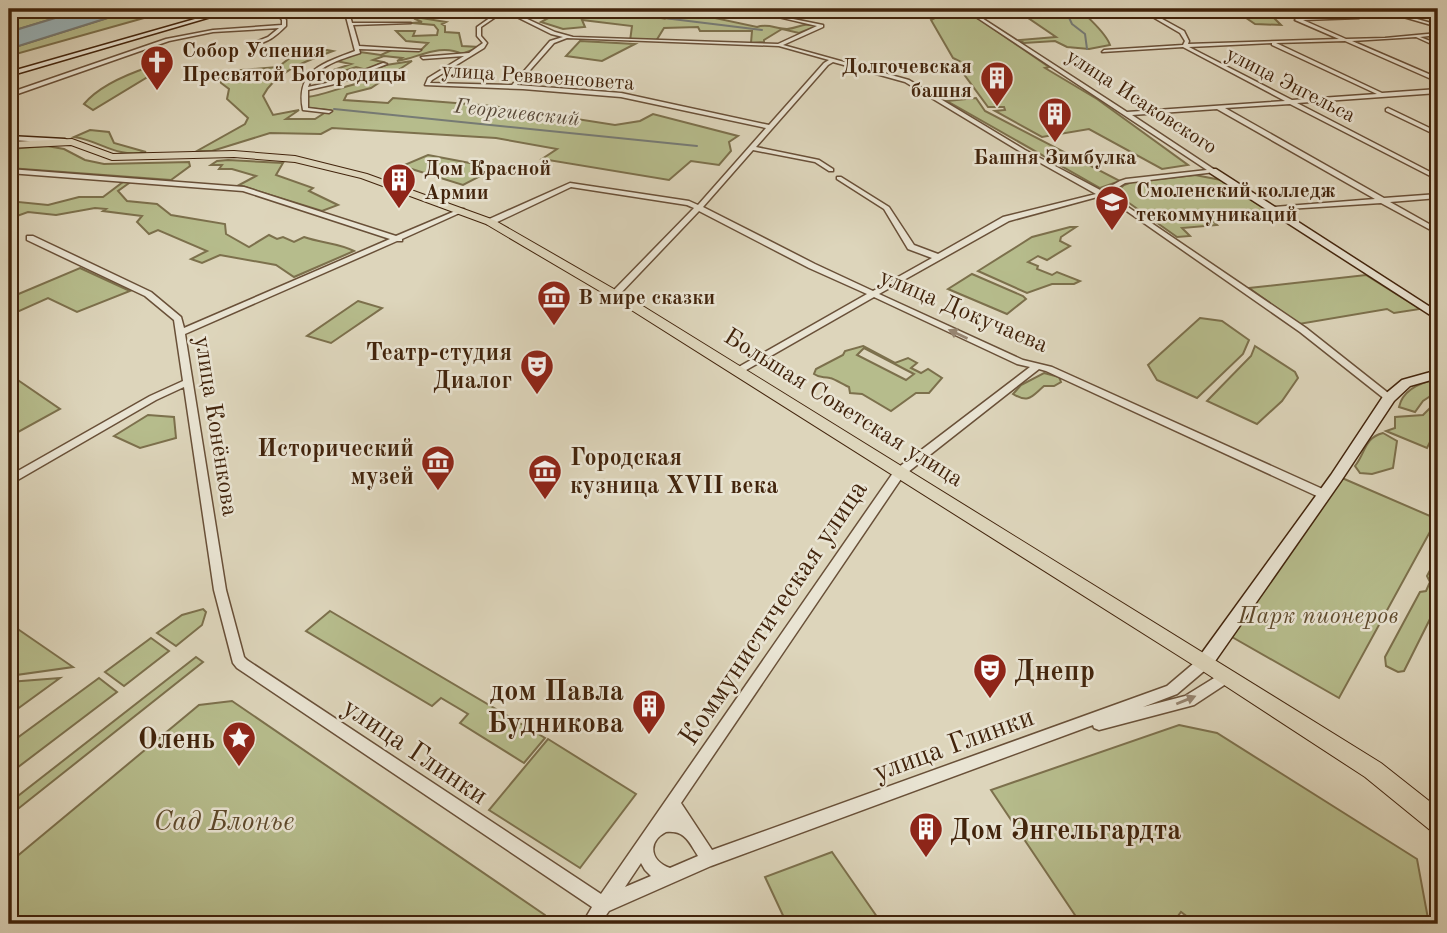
<svg xmlns="http://www.w3.org/2000/svg" width="1447" height="933" viewBox="0 0 1447 933" font-family="'Old Standard TT',serif">
	<rect width="100%" height="100%" fill="#ddd5bb"/>
	<filter id="stains"><feTurbulence type="fractalNoise" baseFrequency=".00286" numOctaves="4"/><feColorMatrix values="0 0 0 0 .2 0 0 0 0 .09 0 0 0 0 .02 0 0 0 .5 -.17"/></filter>
	<radialGradient id="worn" r=".72"><stop offset=".6" stop-color="#630" stop-opacity="0"/><stop offset="1" stop-color="#630" stop-opacity=".3"/></radialGradient>
	<g fill="#b6bc8c" stroke="#7c704c" stroke-width="2" fill-rule="evenodd">
		<path d="M57,9H85L9,32V20Z"/>
		<path d="M136,9H176L9,56V49Z"/>
		<path d="M419,9H423L421,18L446,22L442,24L445,26V32L459,33L462,46L480,47L462,54C440,43 418,58 397,61L402,58L384,56L373,60L383,62L367,70L356,67L335,74L328,72L351,64L336,61L360,52L381,55L394,49L421,50L428,43L406,41L396,31H415L413,36L437,35L438,30L434,25L412,23L422,22L415,19Z"/>
		<path d="M628,9H695L713,14L710,17L757,27C768,23 776,29 787,29C800,28 802,22 817,26L799,33L782,29L764,40V42L751,43L752,31H700L698,27L664,28L656,41H630L632,26L582,20L585,27L563,29L541,22L561,11L580,14L601,11L676,19L681,15L625,10Z"/>
		<path d="M860,9H958L979,19L1049,67L1045,68L1097,99L1188,165L1162,169L1089,129L1042,137L995,111L1005,110L1004,107H988L955,62L959,61L953,58L931,20L937,17Z"/>
		<path d="M1015,9H1114L1119,11L1084,13C1092,22 1106,33 1110,45L1089,49L1067,47L1055,41L1024,43L1020,40L1056,37Z"/>
		<path d="M1233,9H1283L1269,13L1281,25L1255,24Z"/>
		<path d="M580,41L635,44L602,61L566,56Z"/>
		<path d="M327,50L333,51C309,60 275,71 263,96L273,115L299,110L286,119H315L329,110L307,108V97C325,95 338,88 356,84L346,79L386,65L412,61L371,88L347,94L344,100L388,103L393,98L493,106L615,125L640,121L653,114L738,136L729,142L731,151L719,165L691,161L669,180L542,159L557,149L496,138L332,128L321,134L270,133L212,151H197L245,124L248,118L227,99L229,89L221,83L218,72L278,67L299,51Z"/>
		<path d="M149,67L159,70L93,110L84,104C99,86 128,74 149,67Z"/>
		<path d="M976,98L985,111L1120,181L1100,188L947,101Z"/>
		<path d="M90,130L109,132L114,143L146,152C114,158 102,141 74,137Z"/>
		<path d="M47,146L64,149L85,160L104,164L189,162L190,166L171,180L9,168V162L14,158H9V149Z"/>
		<path d="M428,155L496,168L463,185L402,166Z"/>
		<path d="M228,160L283,163L276,175L313,188L309,191L338,205L322,211L239,185L256,176L232,169H219L222,165H211L217,161Z"/>
		<path d="M1195,175L1221,180L1276,216L1214,222L1217,225L1182,228L1190,236L1177,237L1115,193L1124,185L1132,182Z"/>
		<path d="M132,181L118,191L127,201L157,204L171,215L225,224L226,234L249,247L269,235L277,239L283,237L294,242L304,237C321,243 339,243 354,251L294,277L276,265L220,255L202,263L191,259L207,251L158,230L149,234L137,222L142,216L103,211L106,209L95,208L56,215L28,212L17,216L9,215V201L48,205L79,197H103L123,182Z"/>
		<path d="M1070,227H1076L1061,237L1060,241L1070,246L1047,260L1038,256L1028,262L1038,266L1037,269L1052,275L1057,272L1080,281L1074,284H1052L1027,293L978,271L1032,237Z"/>
		<path d="M80,268L130,291L77,312L48,298L10,315L14,319L9,321V298Z"/>
		<path d="M972,274L1023,296L1026,299L1007,314L948,289Z"/>
		<path d="M1366,275L1420,309L1394,313L1387,309L1299,324L1249,288Z"/>
		<path d="M358,301L382,308L331,343L307,336Z"/>
		<path d="M1200,318L1222,321L1249,340L1243,354L1197,398L1157,380L1148,365Z"/>
		<path d="M863,346L895,363L908,358L917,363L911,368L921,373L928,369L942,378L929,393H916L891,411L862,394L850,393L849,387C844,385 835,379 830,378C823,376 821,379 814,374L816,369L843,355L845,351ZM864,348L914,374L906,380L857,355Z"/>
		<path d="M1255,346L1295,372L1298,378L1282,401L1257,424L1207,401L1251,356Z"/>
		<path d="M1044,373L1059,377L1061,382L1054,386H1044C1032,396 1029,404 1013,394L1021,385Z"/>
		<path d="M9,374L60,409L9,437Z"/>
		<path d="M1438,379V391L1423,401L1415,412L1399,407C1403,389 1422,382 1438,379Z"/>
		<path d="M1432,406L1438,407V434L1432,438L1427,448L1386,431L1395,428V417L1423,415Z"/>
		<path d="M148,415L174,417L176,438L140,448L114,436Z"/>
		<path d="M1383,433L1397,441L1393,468L1372,474L1360,473L1355,466C1366,452 1364,438 1383,433Z"/>
		<path d="M1342,478L1437,519L1339,698L1232,637Z"/>
		<path d="M1438,555V603L1404,671L1398,672L1386,666L1385,657L1420,592L1426,591L1430,582L1427,576Z"/>
		<path d="M203,609L206,612L202,625L176,646L157,633L182,615Z"/>
		<path d="M330,611L545,738L524,763L460,723L468,714L441,698L432,706L306,631Z"/>
		<path d="M9,623L73,667L9,676V653L13,650L9,646Z"/>
		<path d="M151,638L169,651L124,686L105,672Z"/>
		<path d="M196,657L203,662L9,816V803Z"/>
		<path d="M60,678L9,715V682Z"/>
		<path d="M99,678L117,692L9,774V744Z"/>
		<path d="M232,701L545,915L546,924H9V863L199,705Z"/>
		<path d="M1179,725L1217,733L1417,859L1429,924H1197L1181,912L1172,924H1081L991,790Z"/>
		<path d="M548,739L636,794L580,868L489,810Z"/>
		<path d="M832,852L882,924H787L765,877Z"/>
	</g>
	<path fill="#99b5bc" stroke="#767b76" stroke-width="2" d="M85,9H136L9,49V32Z"/>
	<g fill="none" stroke-linecap="round" stroke-linejoin="round">
		<g stroke="#767b76" stroke-width="2">
			<path d="M1065,9L1072,24L1085,34L1087,49"/>
			<path d="M664,18L762,30"/>
			<path d="M334,109L697,146"/>
		</g>
		<g stroke="#695038" stroke-width="3">
			<g id="street">
				<path d="M274,9H278L286,20V26C277,35 266,45 253,43L268,37L279,28L213,32L169,41L9,97V93L166,39L213,30L282,25V20Z"/>
				<path d="M344,9H348L352,23H411L353,25L359,46L421,50L419,51L359,49L360,53C340,60 316,65 308,87L336,81L383,63L387,64L339,83L308,90V108L332,111L329,113L303,110C295,70 324,63 355,51Z"/>
				<path d="M501,9H506L555,32L573,37L778,44L817,26L744,9L823,25V27L783,45L909,80L1025,150L1102,191L1120,181L1126,179L1207,170L964,9H968L1127,112L1285,101L1183,47L1102,52L1104,50L1183,45L1185,41L1180,33L1139,9H1144L1184,31L1189,41L1188,44L1339,39L1295,20L1297,18L1361,16L1359,18L1303,20L1346,39L1385,38L1438,33V35L1420,37L1438,44V47L1416,37L1352,41L1438,78V82L1345,41L1276,43L1382,93L1438,89V93L1297,103L1438,176V180L1290,104L1225,108L1384,198L1438,194V198L1390,202L1438,229V234L1381,203L1272,210L1271,209L1274,207L1375,199L1217,109L1132,115L1215,170V172L1125,183L1107,194L1122,203L1306,328L1392,396L1394,398L1392,400H1386L1300,332L1118,205L1101,196L1009,221L879,294L1023,360L1052,367L1327,491L1328,494L1327,497H1319L1046,371L1039,369L903,476L681,803L712,850L1167,686L1200,658L1205,656L1210,658L1212,662L1210,666L1177,694L1143,707L1185,696L1227,670L1232,672L1234,676L1232,680L1194,705L1099,730L1094,728L1093,725L711,866L609,911L600,924H582L592,907L237,668L233,663L214,590L184,387L156,400L9,485V476L150,396L183,381L174,320L145,296L27,240V236H33L151,292L181,317L184,328L390,239L243,191L9,173V169L244,187L396,236L460,209H464V211L402,239V241H397L185,334L226,590L244,657L247,660L601,894L895,470L1030,367L1017,364L874,297L741,373H735L733,371L735,369L867,294L809,268L699,211L618,296H612V292L694,208L687,205L571,187L493,224H487V220L570,183L689,201L698,205L766,128L621,97L523,89L425,85L428,78L464,56L423,59L421,57L469,53L483,43L477,36V27L494,15L465,12L464,10L500,14L481,27V36L487,43L484,48L432,80L430,83L512,85L550,41L563,37L551,34ZM567,38L779,46L829,60L824,63L769,125L621,93L517,85L554,43ZM1272,43V45L1377,94L1292,100L1189,47ZM833,62L905,82L1021,152L1096,194L1003,217L938,254L914,245L889,207L841,177H837V179L884,209L908,249L932,258L873,291L815,264L703,207L753,150L815,162L829,171H833V169L819,160L756,147L828,65ZM666,832C685,830 689,842 698,856L670,868C650,861 647,842 666,832ZM641,863L645,870L651,876L625,887Z"/>
				<path d="M593,9H604L667,17L665,18Z"/>
				<path d="M1376,9H1382L1438,25V27Z"/>
				<path d="M1388,108L1438,132V136L1386,111V109Z"/>
			</g>
		</g>
		<g stroke="#42240c" stroke-width="3">
			<g id="secondary">
				<path d="M230,9H238L9,76V72Z"/>
				<path d="M9,136L65,139L69,141L65,143L9,140Z"/>
				<path d="M1210,169H1216L1438,312V320L1210,173Z"/>
				<path d="M1438,370V378L1410,386L1394,401L1341,481L1211,667L1205,669L1199,667L1196,662L1199,657L1331,475L1384,395L1402,380Z"/>
			</g>
		</g>
		<g stroke="#42240c" stroke-width="2">
			<path id="primary" d="M72,139L113,154L234,151L295,156L367,174L494,220L633,300L1381,763L1438,808V833L1430,830L1365,777L1198,668L625,306L486,224L361,178L295,162L234,157L112,160L71,145L9,148V142Z"/>
		</g>
		<use href="#street" fill="#e9e4d3" fill-rule="evenodd"/>
		<use href="#secondary" fill="#e9e4d3" fill-rule="evenodd"/>
		<use href="#primary" fill="#ddd5bb" fill-rule="evenodd"/>
	</g>
	<defs><path id="oneway-solid" d="M-6-.8H1V-3.2L6.5 0L1 3.2V.8H-6Z" transform="scale(1.75)"/></defs>
	<g fill="#968470">
		<use href="#oneway-solid" transform="translate(958 334) rotate(-155)"/>
		<use href="#oneway-solid" transform="translate(1186 700) rotate(-22)"/>
	</g>
	<defs>
		<g id="church-pin" transform="scale(1.75)"><path d="M0 17L-7.5 6A9.5 9.5 0 1 1 7.5 6Z" fill="#8f2418" stroke="#e9e4d3"/><path d="M-1.2-6h2.4v3.5h3.3v2.4h-3.3V6h-2.4V-.1h-3.3v-2.4h3.3Z" fill="#fff"/></g>
		<g id="building-pin" transform="scale(1.75)"><path d="M0 17L-7.5 6A9.5 9.5 0 1 1 7.5 6Z" fill="#8f2418" stroke="#e9e4d3"/><path d="M-4-6H4V6H1V3H-1V6H-4ZM-2.5-4.3h1.7v1.8h-1.7ZM.8-4.3h1.7v1.8H.8ZM-2.5-1h1.7V.8h-1.7ZM.8-1h1.7V.8H.8Z" fill="#fff"/></g>
		<g id="university-pin" transform="scale(1.75)"><path d="M0 17L-7.5 6A9.5 9.5 0 1 1 7.5 6Z" fill="#8f2418" stroke="#e9e4d3"/><path d="M0-5L7-2L0 1L-7-2ZM-4 1L0 2.5L4 1V4Q0 6-4 4Z" fill="#fff"/></g>
		<g id="museum-pin" transform="scale(1.75)"><path d="M0 17L-7.5 6A9.5 9.5 0 1 1 7.5 6Z" fill="#8f2418" stroke="#e9e4d3"/><path d="M0-6L6-3V-2H-6V-3ZM-5-1h2V3h-2ZM-1-1h2V3h-2ZM3-1h2V3H3ZM-6 4H6V6H-6Z" fill="#fff"/></g>
		<g id="theatre-pin" transform="scale(1.75)"><path d="M0 17L-7.5 6A9.5 9.5 0 1 1 7.5 6Z" fill="#8f2418" stroke="#e9e4d3"/><path d="M-5-5.5Q0-4 5-5.5V0Q5 5 0 6Q-5 5-5 0ZM-3.3-2.5H-1v1.5H-3.3ZM1-2.5H3.3v1.5H1ZM-2.8 1Q0 5.5 2.8 1Z" fill="#fff"/></g>
		<g id="sight-pin" transform="scale(1.75)"><path d="M0 17L-7.5 6A9.5 9.5 0 1 1 7.5 6Z" fill="#8f2418" stroke="#e9e4d3"/><path d="M0-6L1.8-2.2L6-1.7L2.9 1.2L3.7 5.4L0 3.3L-3.7 5.4L-2.9 1.2L-6-1.7L-1.8-2.2Z" fill="#fff"/></g>
	</defs>
	<g fill-rule="evenodd">
		<use href="#church-pin" x="157" y="62"/>
		<use href="#building-pin" x="997" y="78"/>
		<use href="#building-pin" x="1055" y="114"/>
		<use href="#building-pin" x="399" y="180"/>
		<use href="#university-pin" x="1112" y="202"/>
		<use href="#museum-pin" x="554" y="297"/>
		<use href="#theatre-pin" x="537" y="366"/>
		<use href="#museum-pin" x="438" y="462"/>
		<use href="#museum-pin" x="545" y="471"/>
		<use href="#theatre-pin" x="990" y="670"/>
		<use href="#building-pin" x="649" y="706"/>
		<use href="#sight-pin" x="239" y="738"/>
		<use href="#building-pin" x="926" y="829"/>
	</g>
	<g text-anchor="middle" stroke-width="5" stroke-linejoin="round" paint-order="stroke">
		<g font-size="21" font-weight="bold" fill="#42240c" stroke="#e9e4d3" text-anchor="start">
			<text x="182" y="57">Собор Успения<tspan x="182" dy="24">Пресвятой Богородицы</tspan></text>
			<text x="972" y="73" text-anchor="end">Долгочевская<tspan x="972" dy="24">башня</tspan></text>
			<text x="1055" y="164" text-anchor="middle">Башня Зимбулка</text>
			<text x="424" y="175">Дом Красной<tspan x="424" dy="24">Армии</tspan></text>
			<text x="1136" y="197">Смоленский колледж<tspan x="1136" dy="24">текоммуникаций</tspan></text>
			<text x="578" y="304">В мире сказки</text>
		</g>
		<g font-size="21" fill="#42240c" stroke="#e9e4d3">
			<text transform="translate(538 76) rotate(4)" y="7">улица Реввоенсовета</text>
			<text transform="translate(1291 84) rotate(27)" y="7">улица Энгельса</text>
			<text transform="translate(1142 101) rotate(33)" y="7">улица Исаковского</text>
		</g>
		<g font-size="21" font-style="italic" fill="#584838" stroke="#e9e4d3">
			<text transform="translate(517 112) rotate(6)" y="7">Георгиевский</text>
		</g>
		<g font-size="24" fill="#42240c" stroke="#e9e4d3">
			<text transform="translate(964 310) rotate(23)" y="8">улица Докучаева</text>
			<text transform="translate(844 407) rotate(32)" y="8">Большая Советская улица</text>
			<text transform="translate(217 426) rotate(81)" y="8">улица Конёнкова</text>
		</g>
		<g font-size="24" font-weight="bold" fill="#42240c" stroke="#e9e4d3" text-anchor="end">
			<text x="512" y="360">Театр-студия<tspan x="512" dy="28">Диалог</tspan></text>
			<text x="414" y="456">Исторический<tspan x="414" dy="28">музей</tspan></text>
			<text x="570" y="465" text-anchor="start">Городская<tspan x="570" dy="28">кузница XVII века</tspan></text>
		</g>
		<g font-size="24" font-style="italic" fill="#5f4a2c" stroke="#e9e4d3">
			<text x="1318" y="623">Парк пионеров</text>
		</g>
		<g font-size="28" fill="#42240c" stroke="#e9e4d3">
			<text transform="translate(772 612) rotate(-56)" y="10">Коммунистическая улица</text>
			<text transform="translate(953 743) rotate(-20)" y="10">улица Глинки</text>
			<text transform="translate(416 750) rotate(34)" y="10">улица Глинки</text>
		</g>
		<g font-size="28" font-weight="bold" fill="#42240c" stroke="#e9e4d3" text-anchor="start">
			<text x="1014" y="680">Днепр</text>
			<text x="624" y="700" text-anchor="end">дом Павла<tspan x="624" dy="32">Будникова</tspan></text>
			<text x="215" y="748" text-anchor="end">Олень</text>
			<text x="950" y="839">Дом Энгельгардта</text>
		</g>
		<g font-size="28" font-style="italic" fill="#5f4a2c" stroke="#e9e4d3">
			<text x="224" y="830">Сад Блонье</text>
		</g>
	</g>
	<rect width="1447" height="933" fill="none" stroke="#ddd5bb" stroke-width="35"/>
	<rect x="10" y="10" width="1426" height="912" fill="none" stroke="#42240c" stroke-width="3.5"/>
	<rect x="18" y="18" width="1412" height="898" fill="none" stroke="#42240c" stroke-width="2"/>
	<rect width="100%" height="100%" filter="url(#stains)"/>
	<rect width="100%" height="100%" fill="url(#worn)"/>
</svg>
